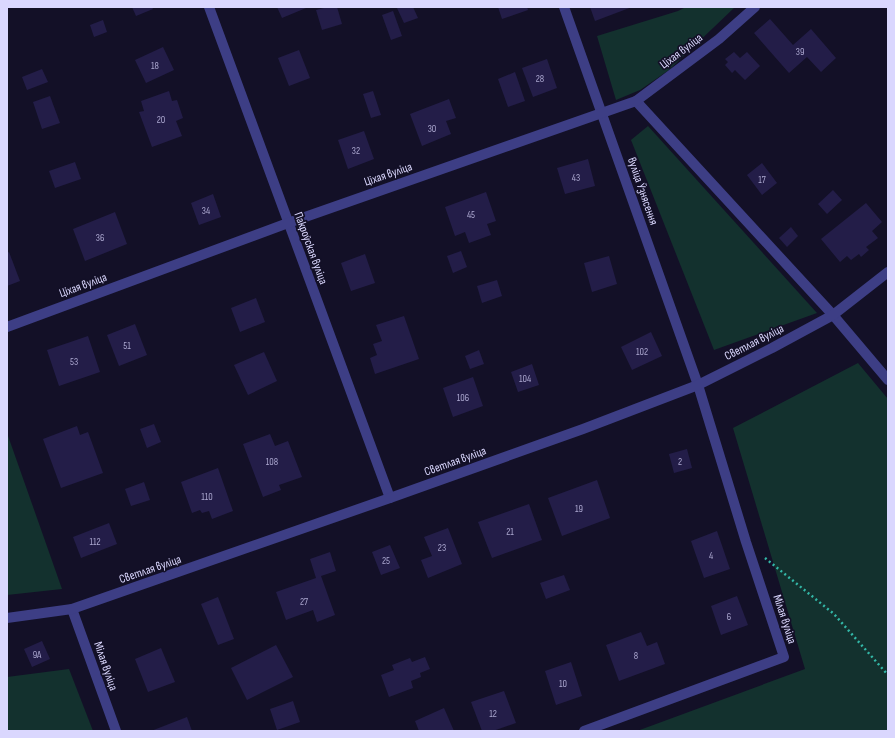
<svg xmlns="http://www.w3.org/2000/svg" width="895" height="738" viewBox="0 0 895 738" font-family="'Sofia Sans Condensed',sans-serif">
	<rect width="100%" height="100%" fill="#131027"/>
	<g fill="#13312e">
		<path d="M686,7H735L669,70L640,90L616,100L597,36L678,11Z"/>
		<path d="M648,126L817,313L714,350L631,140Z"/>
		<path d="M858,363L888,399V731H637L805,669L733,428Z"/>
		<path d="M7,433L62,589L7,595Z"/>
		<path d="M69,669L93,731H7V677Z"/>
	</g>
	<g fill="#231d48">
		<path d="M132,7H152L153,9L136,16Z"/>
		<path d="M277,7H306V8L282,18Z"/>
		<path d="M328,7H337L342,24L322,30L316,10Z"/>
		<path d="M399,7H413L418,18L404,23L397,8Z"/>
		<path d="M498,7H527L528,10L502,19Z"/>
		<path d="M590,7H632L595,21Z"/>
		<path d="M393,11L402,36L391,40L382,15Z"/>
		<path d="M770,19L793,45L811,29L836,58L821,72L807,57L789,73L754,33Z"/>
		<path d="M103,20L107,32L94,37L90,25Z"/>
		<path d="M163,47L174,70L146,83L135,60Z"/>
		<path d="M299,50L310,78L289,86L278,58Z"/>
		<path d="M734,52L740,58L747,52L760,66L745,80L735,70L732,73L725,65L728,62L725,59Z"/>
		<path d="M547,59L557,88L533,97L522,68Z"/>
		<path d="M42,69L48,82L27,90L22,77Z"/>
		<path d="M515,72L525,101L508,107L498,79Z"/>
		<path d="M169,91L172,101L177,100L183,118L176,121L182,136L152,147L139,112L144,111L141,101Z"/>
		<path d="M373,91L381,115L371,118L363,94Z"/>
		<path d="M50,96L60,123L42,129L33,102Z"/>
		<path d="M449,99L456,118L446,121L451,134L422,146L410,114Z"/>
		<path d="M364,131L374,159L348,169L338,140Z"/>
		<path d="M588,159L595,186L565,194L557,168Z"/>
		<path d="M75,162L81,179L55,188L49,171Z"/>
		<path d="M762,163L777,183L762,195L747,175Z"/>
		<path d="M833,190L842,200L827,214L818,204Z"/>
		<path d="M486,192L496,221L487,224L491,235L469,243L465,232L455,236L445,207Z"/>
		<path d="M213,194L221,217L199,225L191,203Z"/>
		<path d="M866,203L882,222L872,231L878,238L866,247L869,250L861,257L859,254L851,260L847,256L840,262L821,239Z"/>
		<path d="M115,212L127,244L85,261L73,229Z"/>
		<path d="M791,227L798,236L787,247L779,238Z"/>
		<path d="M461,251L467,267L453,273L447,256Z"/>
		<path d="M9,252L20,281L7,286V253Z"/>
		<path d="M365,254L375,283L351,291L341,263Z"/>
		<path d="M609,256L617,284L592,292L584,263Z"/>
		<path d="M497,280L502,296L482,303L477,286Z"/>
		<path d="M256,298L265,322L240,332L231,308Z"/>
		<path d="M404,316L419,359L375,374L370,358L377,355L373,344L382,341L376,325Z"/>
		<path d="M135,324L147,355L119,366L107,335Z"/>
		<path d="M651,332L662,356L632,370L621,347Z"/>
		<path d="M88,336L100,372L59,386L47,350Z"/>
		<path d="M479,350L484,364L470,369L465,356Z"/>
		<path d="M264,352L277,381L248,395L234,365Z"/>
		<path d="M532,364L539,385L518,392L511,372Z"/>
		<path d="M473,377L483,406L453,417L443,388Z"/>
		<path d="M154,424L161,442L147,448L140,429Z"/>
		<path d="M77,426L80,435L88,432L103,473L61,488L43,439Z"/>
		<path d="M270,434L275,446L288,441L302,477L279,485L281,490L263,497L243,444Z"/>
		<path d="M687,449L692,468L674,473L669,454Z"/>
		<path d="M218,468L233,511L212,519L209,511L202,513L200,510L192,513L181,482Z"/>
		<path d="M597,480L610,518L562,536L548,498Z"/>
		<path d="M144,482L150,500L131,506L125,489Z"/>
		<path d="M529,504L542,540L492,558L478,522Z"/>
		<path d="M109,523L117,544L81,558L73,537Z"/>
		<path d="M448,528L462,564L428,578L421,560L432,556L424,537Z"/>
		<path d="M717,531L730,569L704,578L691,541Z"/>
		<path d="M390,545L400,568L381,575L372,552Z"/>
		<path d="M330,552L336,571L321,576L335,615L317,622L313,610L286,620L276,592L316,578L310,559Z"/>
		<path d="M564,575L570,590L546,599L540,583Z"/>
		<path d="M737,596L748,625L721,635L711,606Z"/>
		<path d="M218,597L234,639L218,645L201,604Z"/>
		<path d="M641,632L647,646L657,642L665,664L619,681L606,645Z"/>
		<path d="M42,641L50,659L32,667L24,649Z"/>
		<path d="M276,645L293,677L247,700L231,668Z"/>
		<path d="M161,648L175,682L148,692L135,659Z"/>
		<path d="M425,657L430,669L420,673L421,677L411,681L413,688L389,697L381,675L394,670L392,665L410,658L412,662Z"/>
		<path d="M571,662L582,696L556,705L545,671Z"/>
		<path d="M504,691L516,723L493,731H482L471,702Z"/>
		<path d="M293,701L300,722L277,730L270,709Z"/>
		<path d="M444,708L454,731H419L415,721Z"/>
		<path d="M187,717L192,731H151Z"/>
	</g>
	<g fill="none" stroke-linecap="round" stroke-linejoin="round">
		<path stroke="#33b7a7" stroke-width="2.5" stroke-dasharray="2 3" stroke-linecap="butt" d="M765,558L834,614L888,675"/>
		<g stroke="#3d3e85" stroke-width="10">
			<path d="M209,7L390,498"/>
			<path d="M564,7L698,385L746,542L784,657L584,731"/>
			<path d="M636,101L833,315L888,380"/>
			<path d="M7,327L288,223L636,101L719,39L755,7"/>
			<path d="M72,609L116,731"/>
			<path d="M7,618L72,609L390,498L583,429L698,385L772,348L833,315L888,272"/>
		</g>
	</g>
	<g text-anchor="middle" stroke-width="3.5" stroke-linejoin="round" paint-order="stroke">
		<g font-size="10" fill="#aca8d0">
			<text x="800" y="55">39</text>
			<text x="155" y="69">18</text>
			<text x="540" y="82">28</text>
			<text x="161" y="123">20</text>
			<text x="432" y="132">30</text>
			<text x="356" y="154">32</text>
			<text x="576" y="181">43</text>
			<text x="762" y="183">17</text>
			<text x="206" y="214">34</text>
			<text x="471" y="218">45</text>
			<text x="100" y="241">36</text>
			<text x="127" y="349">51</text>
			<text x="642" y="355">102</text>
			<text x="74" y="365">53</text>
			<text x="525" y="382">104</text>
			<text x="463" y="401">106</text>
			<text x="272" y="465">108</text>
			<text x="680" y="465">2</text>
			<text x="207" y="500">110</text>
			<text x="579" y="512">19</text>
			<text x="510" y="535">21</text>
			<text x="95" y="545">112</text>
			<text x="442" y="551">23</text>
			<text x="711" y="559">4</text>
			<text x="386" y="564">25</text>
			<text x="304" y="605">27</text>
			<text x="729" y="620">6</text>
			<text x="37" y="658">9А</text>
			<text x="636" y="659">8</text>
			<text x="563" y="687">10</text>
			<text x="493" y="717">12</text>
		</g>
		<g font-size="12" fill="#dad7fe" stroke="#131027">
			<text transform="translate(681 51) rotate(-37)" y="4">Ціхая вуліца</text>
			<text transform="translate(388 174) rotate(-19)" y="4">Ціхая вуліца</text>
			<text transform="translate(643 191) rotate(71)" y="4">вуліца Ўзнясення</text>
			<text transform="translate(311 248) rotate(70)" y="4">Пакроўская вуліца</text>
			<text transform="translate(83 285) rotate(-20)" y="4">Ціхая вуліца</text>
			<text transform="translate(754 342) rotate(-27)" y="4">Светлая вуліца</text>
			<text transform="translate(455 461) rotate(-20)" y="4">Светлая вуліца</text>
			<text transform="translate(150 569) rotate(-19)" y="4">Светлая вуліца</text>
			<text transform="translate(785 619) rotate(72)" y="4">Мілая вуліца</text>
			<text transform="translate(106 666) rotate(71)" y="4">Мілая вуліца</text>
		</g>
	</g>
	<rect width="895" height="738" fill="none" stroke="#dad7fe" stroke-width="16"/>
</svg>
